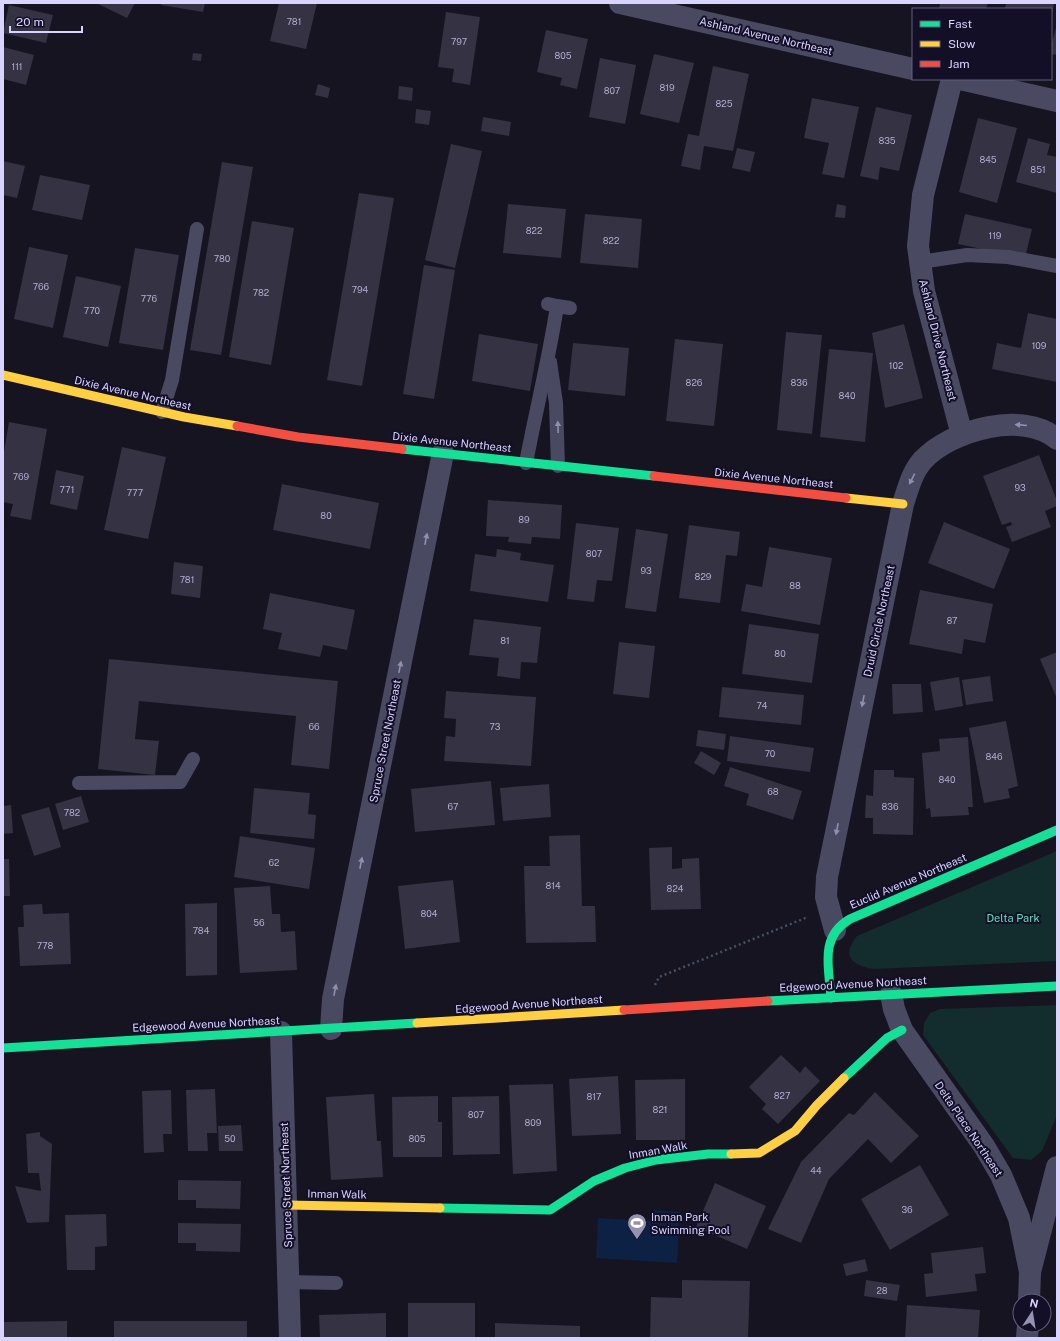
<svg xmlns="http://www.w3.org/2000/svg" width="1060" height="1341" viewBox="0 0 1060 1341" font-family="'Public Sans',sans-serif">
	<rect width="100%" height="100%" fill="#161421"/>
	<g fill="#132c2d">
		<path d="M1057,851V961L873,969C851,965 841,956 857,936Z"/>
		<path d="M1057,1005V1115L1042,1151L1031,1160L1013,1158L923,1035L924,1023L930,1013L940,1009Z"/>
	</g>
	<path fill="#0d2144" d="M653,1210L680,1212L677,1263L596,1258L598,1218L652,1221Z"/>
	<g fill="#343243">
		<path d="M96,3H135L127,18Z"/>
		<path d="M162,3H205L203,12L161,5Z"/>
		<path d="M279,3H317L306,49L270,41Z"/>
		<path d="M940,3H988L986,9H939Z"/>
		<path d="M1006,3H1054L1052,14L1051,9H1005Z"/>
		<path d="M9,5L53,15L46,43L3,33Z"/>
		<path d="M446,12L480,17L470,85L452,82L454,69L438,67Z"/>
		<path d="M1057,24V55L1051,54V46Z"/>
		<path d="M546,30L588,39L577,89L560,85L562,78L537,72Z"/>
		<path d="M3,47L34,55L26,85L3,79Z"/>
		<path d="M193,53L202,54L201,61L192,60Z"/>
		<path d="M654,54L694,63L679,123L640,114Z"/>
		<path d="M600,58L636,65L625,124L589,117Z"/>
		<path d="M713,66L749,74L733,151L704,146L700,170L681,166L688,134L699,136Z"/>
		<path d="M318,84L330,88L328,98L315,95Z"/>
		<path d="M399,86L413,88L412,101L398,99Z"/>
		<path d="M812,98L859,107L844,178L822,174L829,143L804,138Z"/>
		<path d="M876,107L912,115L899,171L880,167L878,180L860,176Z"/>
		<path d="M416,109L431,111L429,125L415,123Z"/>
		<path d="M483,117L511,122L509,136L481,131Z"/>
		<path d="M978,118L1017,128L997,203L959,192Z"/>
		<path d="M1028,138L1050,144L1047,155L1057,157V193L1016,182Z"/>
		<path d="M451,144L482,151L455,268L425,260Z"/>
		<path d="M737,148L755,152L750,172L732,168Z"/>
		<path d="M3,161L25,166L17,198L3,195Z"/>
		<path d="M222,162L253,167L221,355L190,350Z"/>
		<path d="M40,175L90,185L82,220L32,210Z"/>
		<path d="M359,193L394,198L362,386L327,380Z"/>
		<path d="M508,204L566,209L561,258L503,253Z"/>
		<path d="M837,204L846,206L845,218L835,217Z"/>
		<path d="M585,214L642,219L638,268L580,263Z"/>
		<path d="M965,214L1032,229L1025,258L958,244Z"/>
		<path d="M252,221L294,228L271,365L229,357Z"/>
		<path d="M29,247L68,255L53,328L14,319Z"/>
		<path d="M135,248L179,255L163,350L119,343Z"/>
		<path d="M424,265L455,270L434,399L403,394Z"/>
		<path d="M76,276L121,286L108,347L63,337Z"/>
		<path d="M1028,313L1057,319V382L992,369L997,343L1021,348Z"/>
		<path d="M904,324L923,398L885,408L872,333Z"/>
		<path d="M786,332L822,335L812,434L777,430Z"/>
		<path d="M479,334L538,344L530,391L472,381Z"/>
		<path d="M675,339L723,344L714,426L666,421Z"/>
		<path d="M573,343L629,348L625,396L568,390Z"/>
		<path d="M829,349L873,353L865,442L820,437Z"/>
		<path d="M9,422L47,429L31,520L10,516L13,504L3,502V457Z"/>
		<path d="M122,447L166,457L148,539L104,530Z"/>
		<path d="M1039,455L1057,501V506L1045,511L1051,527L1012,542L1006,527L1012,525L1011,522L1002,525L983,476Z"/>
		<path d="M56,470L84,476L77,510L50,504Z"/>
		<path d="M282,484L379,503L370,549L273,530Z"/>
		<path d="M488,500L562,505L560,539L532,537L531,544L508,542L509,537L486,536Z"/>
		<path d="M944,522L1010,549L994,589L928,563Z"/>
		<path d="M576,523L619,528L612,581L597,580L594,602L567,599Z"/>
		<path d="M689,525L740,532L737,556L726,555L720,603L679,598Z"/>
		<path d="M636,529L668,534L656,612L625,608Z"/>
		<path d="M769,547L832,558L820,625L741,611L746,584L762,587Z"/>
		<path d="M497,549L521,553L520,560L554,565L548,602L470,591L475,554L496,557Z"/>
		<path d="M174,562L203,566L200,598L171,594Z"/>
		<path d="M920,590L993,604L985,643L964,639L962,654L909,644Z"/>
		<path d="M270,593L355,610L347,650L323,645L320,657L278,649L282,633L263,629Z"/>
		<path d="M474,619L541,627L537,663L521,662L520,679L497,676L499,658L469,655Z"/>
		<path d="M749,624L819,634L812,683L742,674Z"/>
		<path d="M619,642L655,646L649,698L613,694Z"/>
		<path d="M1057,652V699L1040,659Z"/>
		<path d="M109,659L338,681L329,769L291,765L296,716L139,701L135,739L159,741L155,775L98,769Z"/>
		<path d="M990,676L993,701L966,705L962,680Z"/>
		<path d="M959,677L963,706L935,711L930,682Z"/>
		<path d="M892,684H921L923,712L893,714Z"/>
		<path d="M722,687L804,695L801,725L719,717Z"/>
		<path d="M446,691L536,697L531,766L444,761L446,736L455,737L456,719L444,718Z"/>
		<path d="M1006,721L1018,786L1008,789L1010,798L984,803L969,728Z"/>
		<path d="M698,730L726,734L724,750L696,746Z"/>
		<path d="M730,736L814,748L810,772L727,761Z"/>
		<path d="M968,737L973,807H968L969,815L931,817L930,808L926,809L922,753L940,751L939,739Z"/>
		<path d="M701,751L721,763L714,775L694,763Z"/>
		<path d="M730,767L802,791L793,820L746,805L749,794L724,786Z"/>
		<path d="M874,770H894V777L914,778L913,835L873,834V818H865L866,795L873,796Z"/>
		<path d="M491,781L495,825L415,832L411,789Z"/>
		<path d="M549,784L551,817L503,821L500,788Z"/>
		<path d="M254,788L310,793L308,814L316,815L314,839L250,833Z"/>
		<path d="M81,796L89,822L63,830L55,804Z"/>
		<path d="M11,805L13,833L3,834V806Z"/>
		<path d="M49,807L61,847L34,856L21,815Z"/>
		<path d="M580,835L582,906H595L596,942L526,943L524,866H550L549,836Z"/>
		<path d="M240,836L315,848L309,889L234,877Z"/>
		<path d="M672,847V869L682,868V859L699,858L701,909L651,910L649,848Z"/>
		<path d="M3,859H9L10,896H3Z"/>
		<path d="M453,880L460,942L405,949L398,886Z"/>
		<path d="M270,886L272,914H280L281,932L295,931L297,970L240,973L234,888Z"/>
		<path d="M217,903V975L186,976L185,904Z"/>
		<path d="M42,904L43,914L69,913L71,964L20,966L18,927H24L23,905Z"/>
		<path d="M781,1055L800,1073L805,1066L820,1081L778,1124L762,1109L766,1104L749,1087Z"/>
		<path d="M618,1076L621,1134L572,1136L569,1079Z"/>
		<path d="M685,1079V1140H636L635,1080Z"/>
		<path d="M553,1084L557,1171L513,1174L509,1085Z"/>
		<path d="M215,1089L217,1133H207L208,1151H188L186,1090Z"/>
		<path d="M171,1090L172,1134H163L164,1152L144,1153L142,1091Z"/>
		<path d="M875,1092L919,1136L891,1163L868,1139L829,1179L801,1243L768,1229L801,1162L849,1113L854,1115Z"/>
		<path d="M374,1094L377,1141H381L383,1177L331,1180L326,1097Z"/>
		<path d="M438,1096V1122H442V1157H393L392,1097Z"/>
		<path d="M499,1096L500,1154L453,1155L452,1097Z"/>
		<path d="M241,1125L243,1151H219L218,1126Z"/>
		<path d="M40,1132V1136L52,1144L49,1222L27,1223L15,1186L41,1191L39,1173H28L26,1134Z"/>
		<path d="M920,1165L949,1215L890,1250L861,1199Z"/>
		<path d="M178,1180L241,1181L240,1209L196,1208V1200H178Z"/>
		<path d="M715,1183L766,1206L747,1249L696,1227Z"/>
		<path d="M106,1214L107,1246L95,1247V1270H67L65,1215Z"/>
		<path d="M178,1223L241,1224L240,1252L196,1251V1243H178Z"/>
		<path d="M983,1247L986,1273L975,1274L977,1291L926,1297L924,1274L933,1273L931,1253Z"/>
		<path d="M865,1259L868,1271L846,1276L843,1264Z"/>
		<path d="M682,1280L750,1281L748,1338H650L651,1297L682,1298Z"/>
		<path d="M866,1280L900,1285L897,1301L864,1296Z"/>
		<rect x="408" y="1303" width="67" height="35"/>
		<path d="M907,1305L980,1310L978,1338H905Z"/>
		<path d="M386,1313V1338H320L319,1315Z"/>
		<path d="M67,1321V1338H3V1322Z"/>
		<rect x="114" y="1321" width="133" height="17"/>
		<path d="M495,1323L580,1326V1337L585,1338H495Z"/>
	</g>
	<g fill="none" stroke-linecap="round" stroke-linejoin="round">
		<path stroke="#44505f" stroke-width="2.5" stroke-dasharray="2 3" stroke-linecap="butt" d="M655,985L659,977L808,917"/>
		<g stroke="#4a4962" stroke-width="14">
			<path d="M920,262L967,255L1008,257L1057,266"/>
			<path d="M557,306L570,308"/>
			<path d="M550,362L556,403L558,466"/>
			<path d="M162,412L172,380L197,229"/>
			<path d="M526,463C536,410 549,359 557,306L548,304"/>
			<path d="M79,783L180,782L193,759"/>
			<path d="M288,1282L336,1283"/>
		</g>
		<g stroke="#4a4962" stroke-width="22">
			<path d="M620,3L913,69"/>
			<path d="M952,79L923,195L918,246L924,291L962,435"/>
			<path d="M960,79L1057,101"/>
			<path d="M835,930L826,897L827,877L903,504C908,489 912,472 923,460C951,430 1023,410 1057,439"/>
			<path d="M891,994L894,1009L902,1030L984,1146L1001,1175L1019,1218L1030,1272"/>
			<path d="M331,1029L333,999L443,453"/>
			<path d="M281,1032L290,1338"/>
			<path d="M1029,1301L1030,1272L1057,1167"/>
			<path d="M1027,1338L1028,1325"/>
		</g>
		<g stroke="#16e098" stroke-width="9">
			<path d="M402,449L654,476"/>
			<path d="M831,998C829,967 819,937 850,919L1057,830"/>
			<path d="M768,1001L1057,986"/>
			<path d="M3,1048L417,1023"/>
			<path d="M844,1078L887,1038L902,1030"/>
			<path d="M440,1208L550,1210L594,1181L625,1168L656,1160L708,1154H731"/>
		</g>
		<g stroke="#ffcf43" stroke-width="9">
			<path d="M3,375L184,417L237,426"/>
			<path d="M846,498L903,504"/>
			<path d="M417,1023L624,1010"/>
			<path d="M731,1154L759,1153L795,1131L817,1105L844,1078"/>
			<path d="M287,1205L440,1208"/>
		</g>
		<g stroke="#f24e42" stroke-width="9">
			<path d="M237,426L298,437L402,449"/>
			<path d="M654,476L846,498"/>
			<path d="M624,1010L768,1001"/>
		</g>
	</g>
	<defs><path id="oneway-solid" d="M-6-.8H1V-3.2L6.5 0L1 3.2V.8H-6Z"/></defs>
	<g fill="#928eb0">
		<use href="#oneway-solid" transform="translate(1021 425) rotate(-175)"/>
		<use href="#oneway-solid" transform="translate(558 427) rotate(-92)"/>
		<use href="#oneway-solid" transform="translate(912 479) rotate(116)"/>
		<use href="#oneway-solid" transform="translate(426 539) rotate(-79)"/>
		<use href="#oneway-solid" transform="translate(400 667) rotate(-79)"/>
		<use href="#oneway-solid" transform="translate(863 701) rotate(101)"/>
		<use href="#oneway-solid" transform="translate(837 829) rotate(101)"/>
		<use href="#oneway-solid" transform="translate(361 863) rotate(-79)"/>
		<use href="#oneway-solid" transform="translate(335 990) rotate(-79)"/>
	</g>
	<defs>
		<g id="stadium-pin" transform="scale(1)"><path d="M0 17L-7.5 6A9.5 9.5 0 1 1 7.5 6Z" fill="#9591b1" stroke="#130f26"/><path d="M0-5a6.5 5 0 1 0 0 10a6.5 5 0 1 0 0-10ZM-3.5-1.8h7v3.6h-7Z" fill="#fff"/></g>
	</defs>
	<g fill-rule="evenodd">
		<use href="#stadium-pin" x="637" y="1223"/>
	</g>
	<g text-anchor="middle" stroke-width="4" stroke-linejoin="round" paint-order="stroke">
		<g font-size="9" fill="#b0acd0">
			<text x="294" y="25">781</text>
			<text x="459" y="45">797</text>
			<text x="563" y="59">805</text>
			<text x="17" y="70">111</text>
			<text x="667" y="91">819</text>
			<text x="612" y="94">807</text>
			<text x="724" y="107">825</text>
			<text x="887" y="144">835</text>
			<text x="988" y="163">845</text>
			<text x="1038" y="173">851</text>
			<text x="534" y="234">822</text>
			<text x="995" y="239">119</text>
			<text x="611" y="244">822</text>
			<text x="222" y="262">780</text>
			<text x="41" y="290">766</text>
			<text x="360" y="293">794</text>
			<text x="261" y="296">782</text>
			<text x="149" y="302">776</text>
			<text x="92" y="314">770</text>
			<text x="1039" y="349">109</text>
			<text x="896" y="369">102</text>
			<text x="694" y="386">826</text>
			<text x="799" y="386">836</text>
			<text x="847" y="399">840</text>
			<text x="21" y="480">769</text>
			<text x="1020" y="491">93</text>
			<text x="67" y="493">771</text>
			<text x="135" y="496">777</text>
			<text x="326" y="519">80</text>
			<text x="524" y="523">89</text>
			<text x="594" y="557">807</text>
			<text x="646" y="574">93</text>
			<text x="703" y="580">829</text>
			<text x="187" y="583">781</text>
			<text x="795" y="589">88</text>
			<text x="952" y="624">87</text>
			<text x="505" y="644">81</text>
			<text x="780" y="657">80</text>
			<text x="762" y="709">74</text>
			<text x="314" y="730">66</text>
			<text x="495" y="730">73</text>
			<text x="770" y="757">70</text>
			<text x="994" y="760">846</text>
			<text x="947" y="783">840</text>
			<text x="773" y="795">68</text>
			<text x="453" y="810">67</text>
			<text x="890" y="810">836</text>
			<text x="72" y="816">782</text>
			<text x="274" y="866">62</text>
			<text x="553" y="889">814</text>
			<text x="675" y="892">824</text>
			<text x="429" y="917">804</text>
			<text x="259" y="926">56</text>
			<text x="201" y="934">784</text>
			<text x="45" y="949">778</text>
			<text x="782" y="1099">827</text>
			<text x="594" y="1100">817</text>
			<text x="660" y="1113">821</text>
			<text x="476" y="1118">807</text>
			<text x="533" y="1126">809</text>
			<text x="230" y="1142">50</text>
			<text x="417" y="1142">805</text>
			<text x="816" y="1174">44</text>
			<text x="907" y="1213">36</text>
			<text x="882" y="1294">28</text>
		</g>
		<g font-size="11" fill="#d9d4ff" stroke="#130f26">
			<text transform="translate(766 36) rotate(13)" y="4">Ashland Avenue Northeast</text>
			<text transform="translate(938 340) rotate(76)" y="4">Ashland Drive Northeast</text>
			<text transform="translate(133 393) rotate(13)" y="4">Dixie Avenue Northeast</text>
			<text transform="translate(452 442) rotate(6)" y="4">Dixie Avenue Northeast</text>
			<text transform="translate(774 478) rotate(6)" y="4">Dixie Avenue Northeast</text>
			<text transform="translate(879 621) rotate(-78)" y="4">Druid Circle Northeast</text>
			<text transform="translate(385 741) rotate(-79)" y="4">Spruce Street Northeast</text>
			<text transform="translate(908 881) rotate(-23)" y="4">Euclid Avenue Northeast</text>
			<text transform="translate(853 984) rotate(-3)" y="4">Edgewood Avenue Northeast</text>
			<text transform="translate(529 1004) rotate(-4)" y="4">Edgewood Avenue Northeast</text>
			<text transform="translate(206 1024) rotate(-3)" y="4">Edgewood Avenue Northeast</text>
			<text transform="translate(969 1129) rotate(56)" y="4">Delta Place Northeast</text>
			<text transform="translate(658 1150) rotate(-10)" y="4">Inman Walk</text>
			<text transform="translate(286 1185) rotate(-92)" y="4">Spruce Street Northeast</text>
			<text transform="translate(337 1194) rotate(1)" y="4">Inman Walk</text>
		</g>
		<g font-size="11" fill="#5fe0c0" stroke="#130f26">
			<text x="1013" y="922">Delta Park</text>
		</g>
		<g font-size="11" fill="#d9d4ff" stroke="#130f26" text-anchor="start">
			<text x="651" y="1221">Inman Park<tspan x="651" dy="13">Swimming Pool</tspan></text>
		</g>
	</g>
	<rect width="1060" height="1341" fill="none" stroke="#d9d4ff" stroke-width="8"/>
	<rect x="912" y="8" width="140" height="72" fill="#130f26" stroke="#625e7d"/>
	<rect x="920" y="21" width="20" height="6" fill="#16e098" stroke="#625e7d"/>
	<text x="948" y="28" font-size="12" fill="#d9d4ff">Fast</text>
	<rect x="920" y="41" width="20" height="6" fill="#ffcf43" stroke="#625e7d"/>
	<text x="948" y="48" font-size="12" fill="#d9d4ff">Slow</text>
	<rect x="920" y="61" width="20" height="6" fill="#f24e42" stroke="#625e7d"/>
	<text x="948" y="68" font-size="12" fill="#d9d4ff">Jam</text>
	<g transform="translate(1032 1313) rotate(12)"><circle r="19" fill="#130f26" stroke="#625e7d"/>
	<path d="M0-3L7 15L0 10L-7 15Z" fill="#9591b1"/>
	<text y="-6" font-size="11" font-weight="bold" text-anchor="middle" fill="#d9d4ff">N</text>
	</g>
	<path d="M10 26v6h72v-6" fill="none" stroke="#d9d4ff" stroke-width="2"/>
	<text x="16" y="26" font-size="12" fill="#d9d4ff" stroke="#130f26" stroke-width="3" paint-order="stroke">20 m</text>
</svg>
